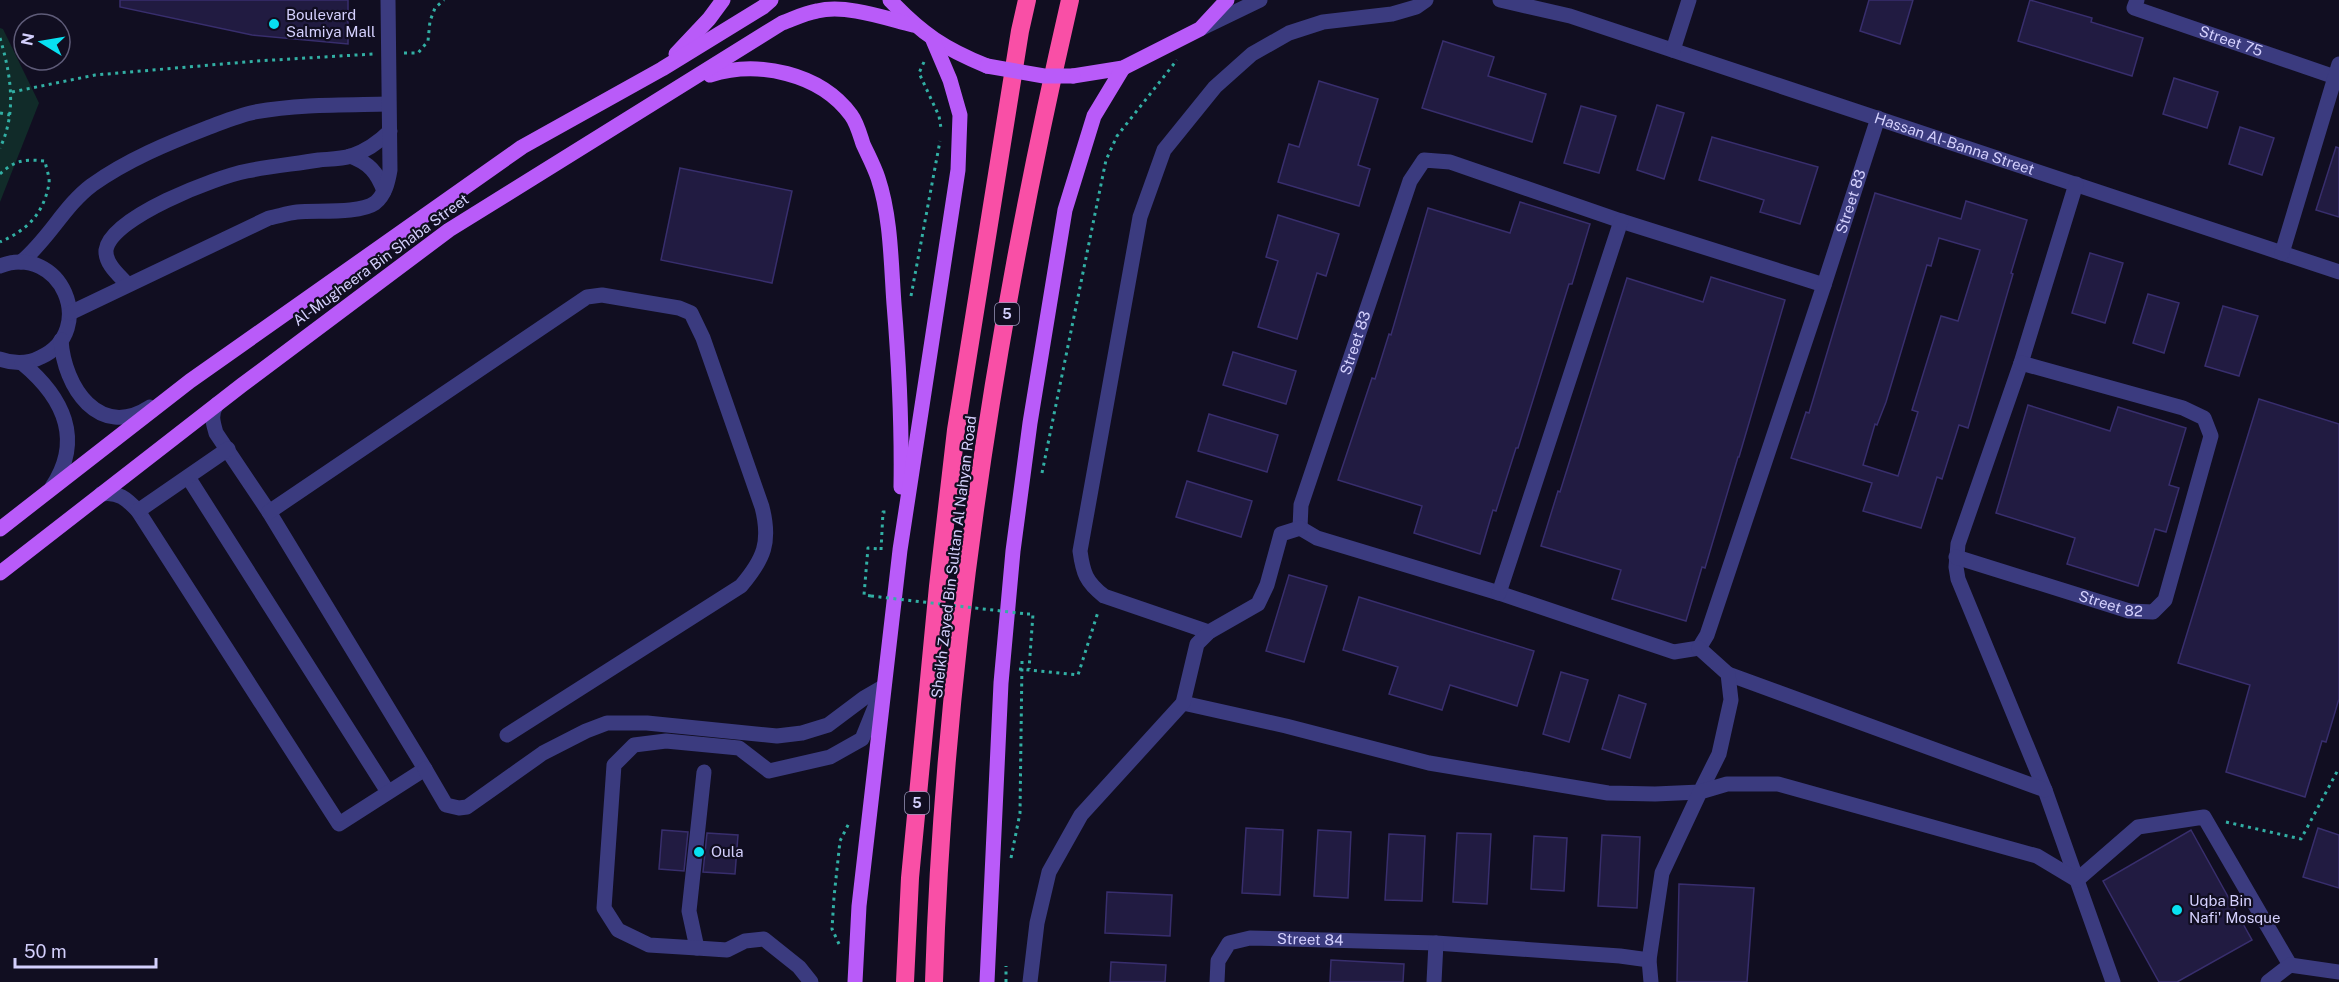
<svg xmlns="http://www.w3.org/2000/svg" width="2339" height="982" viewBox="0 0 2339 982" font-family="'Public Sans',sans-serif">
	<rect width="100%" height="100%" fill="#110e21"/>
	<path fill="#112b29" d="M0,28L3,29L39,103L0,202Z"/>
	<g fill="#211b41" stroke="#382e6d" stroke-width="1.5" fill-rule="evenodd">
		<path d="M120,0H348V44L252,35L120,7Z"/>
		<path d="M1869,0H1913L1900,44L1860,31Z"/>
		<path d="M2030,0L2092,18L2091,22L2143,38L2132,76L2018,41Z"/>
		<path d="M1443,41L1494,57L1488,76L1546,94L1532,142L1422,108Z"/>
		<path d="M2174,78L2218,92L2207,128L2163,114Z"/>
		<path d="M1319,81L1378,99L1358,165L1370,169L1359,206L1278,182L1289,144L1299,147Z"/>
		<path d="M1657,105L1684,113L1664,179L1637,170Z"/>
		<path d="M1581,106L1616,116L1599,173L1564,163Z"/>
		<path d="M2240,127L2274,138L2262,175L2229,164Z"/>
		<path d="M1712,137L1818,167L1800,224L1760,212L1764,200L1699,180Z"/>
		<path d="M2336,147L2339,148V217L2316,210Z"/>
		<path d="M680,168L792,191L772,283L661,260Z"/>
		<path d="M1875,193L1961,219L1966,201L2027,220L2011,273L2013,274L1968,428L1959,425L1942,479L1937,477L1921,528L1863,511L1872,483L1791,458L1806,412L1809,413ZM1939,238L1980,250L1958,321L1941,316L1912,410L1918,412L1898,476L1863,465L1875,424L1877,425L1886,402L1927,265L1931,266Z"/>
		<path d="M1520,202L1590,224L1572,284H1569L1518,448H1516L1496,511L1493,510L1480,554L1414,533L1422,506L1338,480L1372,378L1375,379L1389,334L1391,335L1428,208L1510,233Z"/>
		<path d="M1278,215L1339,234L1326,276L1317,273L1297,339L1258,327L1278,261L1266,257Z"/>
		<path d="M2090,253L2123,263L2105,323L2072,313Z"/>
		<path d="M1711,277L1785,300L1739,457H1738L1705,568L1702,567L1686,621L1612,599L1621,570L1541,546L1558,491L1560,492L1627,278L1703,302Z"/>
		<path d="M2148,294L2179,303L2164,353L2133,343Z"/>
		<path d="M2223,306L2258,316L2239,376L2205,366Z"/>
		<path d="M1233,352L1296,371L1286,404L1223,385Z"/>
		<path d="M2259,399L2339,424V699L2326,742L2322,741L2305,797L2226,772L2250,685L2178,663Z"/>
		<path d="M2028,405L2110,431L2118,407L2186,428L2169,485L2179,488L2166,532L2155,529L2138,586L2067,564L2075,538L1996,513Z"/>
		<path d="M1209,414L1278,435L1267,472L1198,451Z"/>
		<path d="M1187,481L1252,501L1241,537L1176,517Z"/>
		<path d="M1289,575L1327,586L1304,662L1266,651Z"/>
		<path d="M1359,597L1534,651L1517,706L1450,685L1442,710L1389,694L1398,667L1343,650Z"/>
		<path d="M1561,672L1588,680L1569,742L1543,734Z"/>
		<path d="M1619,695L1646,704L1630,758L1602,749Z"/>
		<path d="M1246,828L1283,830L1280,895L1242,893Z"/>
		<path d="M2318,828L2339,835V888L2303,877Z"/>
		<path d="M662,830L688,832L684,871L659,869Z"/>
		<path d="M1318,830L1351,832L1348,898L1314,896Z"/>
		<path d="M2191,830L2252,940L2177,982H2159L2103,881Z"/>
		<path d="M707,833L738,835L735,874L703,872Z"/>
		<path d="M1457,833L1491,834L1487,904L1453,902Z"/>
		<path d="M1389,834L1425,836L1422,901L1385,900Z"/>
		<path d="M1602,835L1640,837L1637,908L1598,906Z"/>
		<path d="M1534,836L1567,838L1564,891L1531,889Z"/>
		<path d="M1679,884L1754,888L1747,982H1677Z"/>
		<path d="M1107,892L1172,895L1170,936L1105,933Z"/>
		<path d="M1331,960L1404,964L1403,982H1330Z"/>
		<path d="M1111,962L1166,965L1165,982H1110Z"/>
	</g>
	<g fill="none" stroke-linecap="round" stroke-linejoin="round">
		<g stroke="#32afa4" stroke-width="3" stroke-dasharray="3 4.5" stroke-linecap="butt">
			<path d="M0,38C11,75 17,112 0,148"/>
			<path d="M404,53H418L428,41L430,21L435,8L444,0"/>
			<path d="M924,62L919,73L939,116L941,128"/>
			<path d="M12,92L95,75L257,61L373,54"/>
			<path d="M0,113L10,115"/>
			<path d="M0,174C15,160 24,159 45,161C46,168 50,177 49,184C43,215 27,230 0,242"/>
			<path d="M911,296L940,141"/>
			<path d="M1042,473L1106,160L1117,136L1177,60"/>
			<path d="M881,550L883,512H889"/>
			<path d="M871,596L864,595L868,548L881,549"/>
			<path d="M1027,614H1033L1029,669"/>
			<path d="M1019,669L1078,675L1098,612"/>
			<path d="M2226,822L2301,839L2339,768"/>
			<path d="M1011,858L1020,813L1022,661"/>
			<path d="M839,944L832,929L834,897L840,841L850,821"/>
			<path d="M1006,982V966"/>
		</g>
		<g stroke="#3b3b7f" stroke-width="15">
			<path id="s1" d="M1500,0L1570,16L2339,272"/>
			<path id="s2" d="M2137,0L2134,8L2335,77"/>
			<path d="M1202,28L1260,0"/>
			<path d="M1673,50L1689,0"/>
			<path d="M350,156C369,163 377,172 384,191"/>
			<path d="M2076,184L2021,363L1958,544L1956,567L1958,579L2045,790L2113,982"/>
			<path d="M2282,253L2339,64"/>
			<path d="M21,262C49,239 64,206 92,185C127,160 168,143 207,128C223,122 239,115 255,112C298,104 344,105 388,104"/>
			<path d="M0,266C61,243 98,330 41,357C28,364 14,364 0,359"/>
			<path d="M127,284C119,275 105,264 106,250C111,217 216,177 247,171C271,166 295,164 319,160C330,159 341,159 351,156C366,151 379,142 390,131"/>
			<path d="M70,313L269,218C279,216 288,213 297,212C317,210 359,214 375,203C385,195 388,182 390,170L388,0"/>
			<path d="M61,340C64,387 99,440 150,407"/>
			<path d="M22,363C63,397 84,439 52,487"/>
			<path d="M188,477L388,792"/>
			<path d="M101,494C118,491 127,499 138,511L339,824L425,769L269,512L216,433C213,422 210,415 217,404"/>
			<path d="M138,511L228,449"/>
			<path d="M269,512L587,297L602,295L679,308L691,313L703,338L762,507C771,542 764,559 741,586L507,735"/>
			<path id="s3" d="M1300,528L1301,505L1410,181L1424,160L1450,162L1621,221L1824,285"/>
			<path d="M1300,528L1317,538L1499,593L1674,652L1699,648"/>
			<path id="s4" d="M1956,557L2129,611L2153,612L2165,600L2211,436L2204,418L2183,408L2021,363"/>
			<path d="M1499,593L1621,221"/>
			<path d="M1209,632L1104,596C1086,582 1083,573 1080,551L1140,217L1164,150L1215,87L1252,54L1289,33L1323,22L1392,14L1416,7L1426,0"/>
			<path id="s5" d="M1699,648L1707,635L1824,285L1878,118"/>
			<path d="M1728,674L2045,790"/>
			<path d="M1183,703L1286,726L1429,763L1608,793L1655,794L1700,792L1719,754L1731,700L1728,674L1699,648"/>
			<path d="M425,769L446,805L459,808L467,807L543,753L586,731L607,723H647L777,736L802,733L828,725L864,698L883,687"/>
			<path d="M697,948L689,911L704,772"/>
			<path d="M1649,960L1662,873L1700,792L1727,784H1778L2037,856L2077,880L2138,827L2204,817L2290,965"/>
			<path d="M811,982L799,967L764,939L745,941L727,950L697,948L649,945L618,930L604,908L614,765L634,745L666,741L739,748L769,771L830,757L862,739L881,692"/>
			<path d="M1030,982L1037,923L1049,872L1081,815L1183,703L1197,644L1209,632L1258,604L1267,585L1281,534L1300,528"/>
			<path id="s6" d="M1217,982L1218,961L1229,943L1250,938L1436,943L1620,956L1649,960L1651,982"/>
			<path d="M1434,982L1436,943"/>
			<path d="M2268,982L2290,965L2339,972"/>
		</g>
		<g stroke="#b95bf9" stroke-width="15">
			<path d="M890,0C922,34 945,49 987,66"/>
			<path d="M676,54L709,19L723,0"/>
			<path d="M710,75C758,60 820,73 851,115C857,123 860,135 863,144C868,155 874,166 878,178C891,217 891,263 894,304C899,365 902,425 901,487"/>
			<path d="M1073,76L1123,68L1200,29L1227,0"/>
			<path d="M0,529L190,381L522,147L662,69L763,7L771,0"/>
			<path d="M0,573L242,385L449,230L782,23C793,19 805,13 817,11C846,4 885,18 913,25"/>
			<path d="M855,982L859,906L900,550L958,170L960,115L950,80L933,40"/>
			<path d="M987,982L1001,683L1013,551L1030,423L1065,210L1094,116L1123,68"/>
		</g>
		<g stroke="#f94fa6" stroke-width="18">
			<path d="M905,982L910,878L938,586L956,430L1020,31L1027,0"/>
			<path d="M934,982C944,652 996,321 1070,0"/>
		</g>
		<path stroke="#32afa4" stroke-width="3" stroke-dasharray="3 4.5" stroke-linecap="butt" d="M871,596L1027,614"/>
		<path stroke="#b95bf9" stroke-width="15" d="M987,66L1044,76H1073"/>
	</g>
	<g fill="#08e1f1" stroke="#110e21" stroke-width="2">
		<circle cx="274" cy="24" r="6"/>
		<circle cx="699" cy="852" r="6"/>
		<circle cx="2177" cy="910" r="6"/>
	</g>
	<g text-anchor="middle" stroke-width="4.5" stroke-linejoin="round" paint-order="stroke">
		<g fill="#110e21" stroke="#9a96bb" stroke-width="1.5">
			<rect x="995" y="303" width="24" height="22" rx="4.5"/>
			<rect x="905" y="792" width="24" height="22" rx="4.5"/>
		</g>
		<g font-size="14" font-weight="bold" fill="#d4d0fd">
			<text x="1007" y="319">5</text>
			<text x="917" y="808">5</text>
		</g>
		<g font-size="15" fill="#d4d0fd" stroke="#110e21" text-anchor="start">
			<text x="286" y="20">Boulevard<tspan x="286" dy="17">Salmiya Mall</tspan></text>
			<text x="711" y="857">Oula</text>
			<text x="2189" y="906">Uqba Bin<tspan x="2189" dy="17">Nafi' Mosque</tspan></text>
		</g>
		<g font-size="15" fill="#d4d0fd" stroke="#110e21">
			<text dy="5" stroke="none"><textPath href="#s2" startOffset="111">Street 75</textPath></text>
			<text dy="5" stroke="none"><textPath href="#s1" startOffset="477">Hassan Al-Banna Street</textPath></text>
			<text dy="5" stroke="none"><textPath href="#s5" startOffset="472">Street 83</textPath></text>
			<text transform="translate(381 260) rotate(-36)" y="5">Al-Mugheera Bin Shaba Street</text>
			<text dy="5" stroke="none"><textPath href="#s3" startOffset="194">Street 83</textPath></text>
			<text transform="translate(954 557) rotate(-83)" y="5">Sheikh Zayed Bin Sultan Al Nahyan Road</text>
			<text dy="5" stroke="none"><textPath href="#s4" startOffset="162">Street 82</textPath></text>
			<text dy="5" stroke="none"><textPath href="#s6" startOffset="124">Street 84</textPath></text>
		</g>
	</g>
	<g transform="translate(42 42) rotate(281)"><circle r="28" fill="#110e21" stroke="#5f5c79" stroke-width="1.5"/>
	<path d="M0-4.5L10 22L0 15L-10 22Z" fill="#08e1f1"/>
	<text y="-9" font-size="16" font-weight="bold" text-anchor="middle" fill="#d4d0fd">N</text>
	</g>
	<path d="M15 958v9h141v-9" fill="none" stroke="#d4d0fd" stroke-width="3"/>
	<text x="24" y="958" font-size="18" fill="#d4d0fd" stroke="#110e21" stroke-width="4.5" paint-order="stroke">50 m</text>
</svg>
